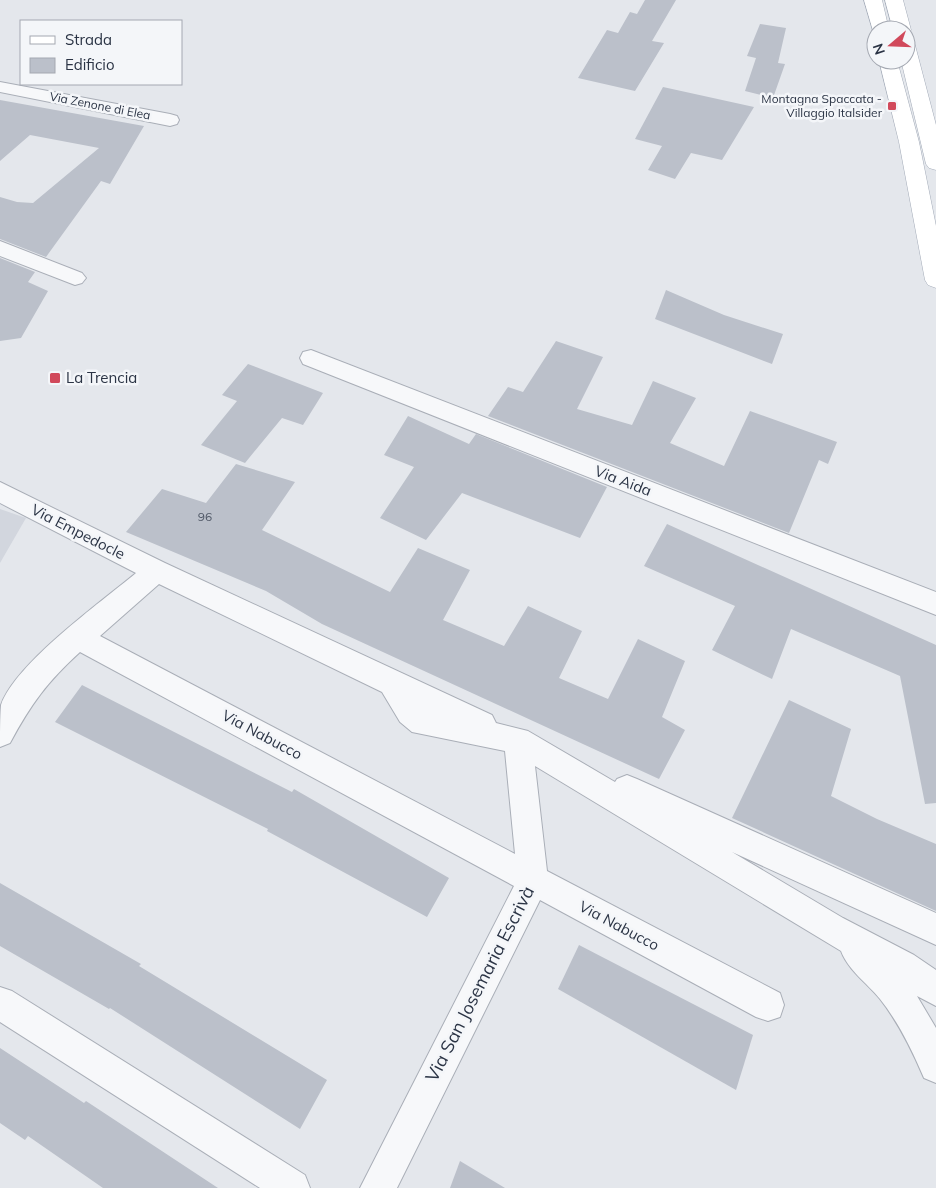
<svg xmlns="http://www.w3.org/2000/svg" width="936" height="1188" viewBox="0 0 936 1188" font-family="Mulish,sans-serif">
	<rect width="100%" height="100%" fill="#e4e7ec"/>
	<path fill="#d2d6de" d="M0,509L26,518L0,563Z"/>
	<g fill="#bbc0ca">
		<path d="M645,0H676L652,41L664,43L635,91L578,78L607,30L618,33L630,12L637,14Z"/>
		<path d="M760,24L786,28L778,63L785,64L773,98L745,91L756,58L747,56Z"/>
		<path d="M663,87L754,107L722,160L691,153L675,179L648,170L662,146L635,139Z"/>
		<path d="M0,100L144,126L110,184L101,181L46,257L0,239V197L17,202L33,203L99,148L30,135L0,161Z"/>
		<path d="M0,258L35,272L28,282L48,291L21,338L0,341Z"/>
		<path d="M666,290L724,315L783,334L772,364L655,319Z"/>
		<path d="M556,341L603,357L577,409L632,425L653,381L696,398L670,443L724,466L750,411L837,442L828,464L819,460L789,533L488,416L508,387L523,392Z"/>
		<path d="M248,364L323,393L303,425L282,418L245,463L201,445L237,401L222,395Z"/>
		<path d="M408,416L469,444L476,434L607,487L580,538L462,493L426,540L380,518L414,467L384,455Z"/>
		<path d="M236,464L295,482L262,530L390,592L418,548L470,570L443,620L504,646L528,606L582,631L559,678L608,699L638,639L685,661L662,717L685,730L659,779L322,624L266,591L126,532L162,489L206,503Z"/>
		<path d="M667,524L936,645V803L925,804L900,676L791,629L772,679L712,650L735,606L644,566Z"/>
		<path d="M82,685L292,792L294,789L449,878L427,917L267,831L268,829L55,722Z"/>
		<path d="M789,700L851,729L831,796L877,819L936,844V911L732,818Z"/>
		<path d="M0,883L141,964L139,966L327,1080L300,1129L110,1008L109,1009L0,946Z"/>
		<path d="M579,945L753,1035L736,1090L558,989Z"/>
		<path d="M0,1048L84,1103L86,1101L218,1188H103L28,1136L25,1140L0,1123Z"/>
		<path d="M460,1161L505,1188H450Z"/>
	</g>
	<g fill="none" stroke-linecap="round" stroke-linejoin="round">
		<g stroke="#a9aeb7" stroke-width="2">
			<g id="minor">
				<path d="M0,82L170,114L177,116L179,120L177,124L170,126L0,92Z"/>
				<path d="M0,241L82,273L86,278L82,283L75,285L0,256Z"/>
				<path d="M311,350L936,592V615L303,364L300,358L303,352Z"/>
				<path d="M0,482L165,563L492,715L496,723L528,731L615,782L617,779L627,775L637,779L936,913V945L732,852L843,918L914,955L936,970V1006L917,996L936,1028V1083L924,1078C912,1050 899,1023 880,999C867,983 848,970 841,951L535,766L547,871L780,993L784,1005L780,1017L768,1021L756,1017L540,900L397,1188H360L514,886L80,652C47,682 31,704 10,743L0,747C0,735 0,717 1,705C16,663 100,603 136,573L0,503ZM159,584L382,692L400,722L412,732L505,751L515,854L100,636Z"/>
				<path d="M0,987L12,991L305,1175L310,1188H260L0,1022Z"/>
			</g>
		</g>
		<g stroke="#a3abb8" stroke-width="1">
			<g id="major">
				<path d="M864,0H882L889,30H876V34H874Z"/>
				<path d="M885,0H903L911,30L908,34H906V30H893Z"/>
				<path d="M906,40L912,41L915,45L936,125V170L929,168L926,164L901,60H906Z"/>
				<path d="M879,60H897L919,142L936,226V288L928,285L925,280L899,142Z"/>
			</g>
		</g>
		<use href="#minor" fill="#f7f8fa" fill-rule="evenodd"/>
		<use href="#major" fill="#fff" fill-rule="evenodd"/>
	</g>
	<g fill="#d1495b" stroke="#f4f6f9" stroke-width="2">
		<rect x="887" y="101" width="10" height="10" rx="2.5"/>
		<rect x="49" y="372" width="12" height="12" rx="2.5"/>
	</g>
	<g text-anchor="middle" stroke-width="5" stroke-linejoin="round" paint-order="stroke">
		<g font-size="12" fill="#2b3445" stroke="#f4f6f9" text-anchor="end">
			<text x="882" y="103">Montagna Spaccata -<tspan x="882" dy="14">Villaggio Italsider</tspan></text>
		</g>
		<g font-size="12" fill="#2b3445" stroke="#f4f6f9">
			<text transform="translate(100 106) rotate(11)" y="4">Via Zenone di Elea</text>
		</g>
		<g font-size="12" fill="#4f5766">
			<text x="205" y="521">96</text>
		</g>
		<g font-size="15" fill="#2b3445" stroke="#f4f6f9" text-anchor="start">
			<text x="66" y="383">La Trencia</text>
		</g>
		<g font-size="15" fill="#2b3445" stroke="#f4f6f9">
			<text transform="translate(623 481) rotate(21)" y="5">Via Aida</text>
			<text transform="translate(78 532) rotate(27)" y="5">Via Empedocle</text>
			<text transform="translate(262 735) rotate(28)" y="5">Via Nabucco</text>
			<text transform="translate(619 926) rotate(28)" y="5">Via Nabucco</text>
		</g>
		<g font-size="18" fill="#2b3445" stroke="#f4f6f9">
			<text transform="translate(480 984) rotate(-63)" y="6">Via San Josemaria Escrivà</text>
		</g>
	</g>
	<rect x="20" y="20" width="162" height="65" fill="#f4f6f9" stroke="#a4a8b1"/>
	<rect x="30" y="36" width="25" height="8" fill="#ffffff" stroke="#a4a8b1"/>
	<text x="65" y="45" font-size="15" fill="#2b3445">Strada</text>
	<rect x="30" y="58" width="25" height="15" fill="#bbc0ca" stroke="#a4a8b1"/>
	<text x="65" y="70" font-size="15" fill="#2b3445">Edificio</text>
	<g transform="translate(891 45) rotate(251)"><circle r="24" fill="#f4f6f9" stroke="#a4a8b1"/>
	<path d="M0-4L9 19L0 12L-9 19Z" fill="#d1495b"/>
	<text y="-8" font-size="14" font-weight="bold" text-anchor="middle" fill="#2b3445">N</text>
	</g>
</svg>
